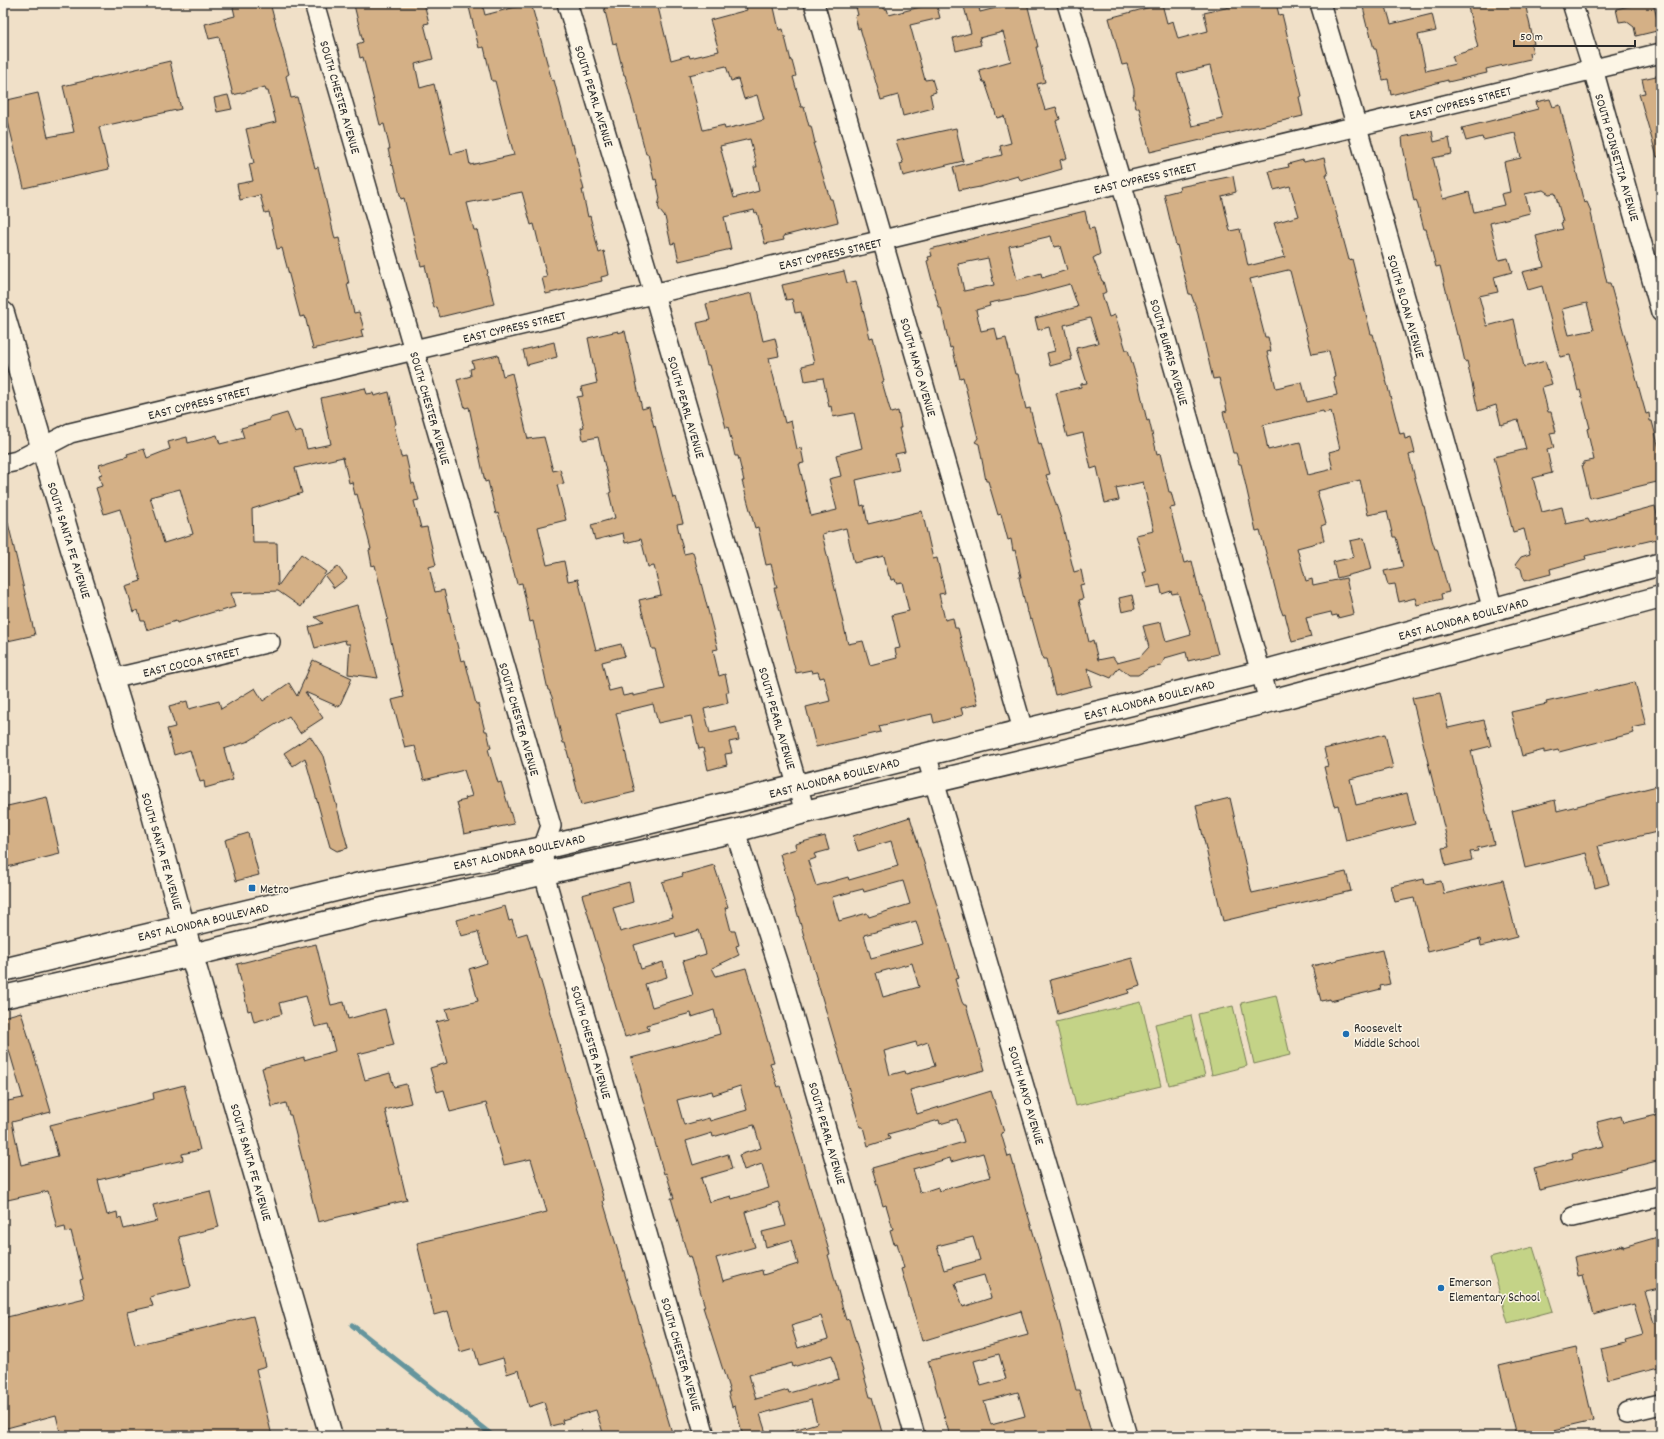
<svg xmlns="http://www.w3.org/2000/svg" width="1664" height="1439" viewBox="0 0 1664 1439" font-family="Dekko,sans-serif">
	<rect width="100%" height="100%" fill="#f0e0c8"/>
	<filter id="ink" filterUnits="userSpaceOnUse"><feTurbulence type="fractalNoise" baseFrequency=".025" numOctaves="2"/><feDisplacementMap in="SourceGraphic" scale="8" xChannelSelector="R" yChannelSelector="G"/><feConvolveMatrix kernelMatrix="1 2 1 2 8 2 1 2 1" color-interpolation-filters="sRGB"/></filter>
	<g filter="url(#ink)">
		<g fill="#c4d387" stroke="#787f59">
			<path d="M1276,995L1290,1055L1254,1064L1241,1003Z"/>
			<path d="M1141,1002L1161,1086L1076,1106L1056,1022Z"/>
			<path d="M1233,1006L1247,1066L1212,1075L1198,1014Z"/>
			<path d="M1191,1015L1205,1076L1169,1085L1155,1024Z"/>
			<path d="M1533,1247L1553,1311L1508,1323L1490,1258Z"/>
		</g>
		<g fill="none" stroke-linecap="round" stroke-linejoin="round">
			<path stroke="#65959d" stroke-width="5" d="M352,1325L493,1436"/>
		</g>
		<g fill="#d4b086" stroke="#2b2b2b" fill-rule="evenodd">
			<path d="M232,3H270L289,74L286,76L291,98L297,97L315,168L318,167L335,239L339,238L349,284H347L354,313L359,312L364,329L361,330L363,337L313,349L305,316L300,317L282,248L277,249L269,212L265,213L260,195L240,200L237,184L253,181L249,164L254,163L246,129L276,122L268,91H266L265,87L233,95L219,37L209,39L205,24L235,16Z"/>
			<path d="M363,3H424L429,23L424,24L433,59L415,64L420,88L434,84L451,154L467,150L470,165L514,155L495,81H492L484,47L479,48L468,3H482L485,15L531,3L552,81L554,80L571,145L573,144L584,190H582L588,217L590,216L599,253L604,251L609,275L601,277L602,281L546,294L542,278L547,277L534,224L531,225L522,192L467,203L474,230H477L488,273L487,274L494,304L440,317L437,307L434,308L425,265L421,266L404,198L401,199L393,165L392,166L388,149H390L384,124L380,125L363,57L360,58L357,44L363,42L354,5Z"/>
			<path d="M603,3H657L671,60L689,55L690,58L719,51L710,20L747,10L745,3H773L779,30L783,29L791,61H792L796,76L793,77L798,95L801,107H804L809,126H811L815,143H813L830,199H832L838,222L783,236L784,240L765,244L757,212L755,213L754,210L724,217L731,249L679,261L675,243L671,244L665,217L660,211L658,206L660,198L656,179L654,180L648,154H646L625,75H624L616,43L613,44ZM726,66L731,81L738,79L744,99L757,95L764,120L725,129L724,125L703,130L689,75ZM750,139L757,167H754L759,191L734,198L720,146Z"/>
			<path d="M855,3H883L884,9H887L889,15L936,3L940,18L910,25L925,80L932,79L936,92L930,94L933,108L903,116L898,95L881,100L860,28L858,29L855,16L858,15Z"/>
			<path d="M963,3H978L980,12L1016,3H1027L1038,47H1036L1045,82L1037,84L1045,110L1056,107L1060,119L1056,121L1067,158L1060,160L1062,169L1021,181L1018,176L980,187L969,189L968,188L959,190L953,167L1002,155L1000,146L1011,143L1004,116L997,118L985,82H983L979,70L1011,61L1003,32L979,38L981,45L956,51L953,38L971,33Z"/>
			<path d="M1233,3H1276L1279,15L1282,14L1302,96L1299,97L1303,116L1150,152L1139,108H1136L1133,95H1134V89L1127,64L1122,65L1109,18L1162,4L1167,23L1173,21L1178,39L1208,31L1204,13L1234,6ZM1210,66L1223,119L1192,126L1177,74Z"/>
			<path d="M1362,3H1385L1391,24L1432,14L1436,31L1418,35L1426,71L1455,64L1452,56L1478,48L1467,3H1525L1534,44L1531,45L1533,52L1529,53L1530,59L1486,69L1487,73L1448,82V80L1391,95L1388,79L1383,80L1376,49H1374L1368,26L1367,27L1364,15H1365Z"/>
			<path d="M1643,3H1653L1657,18L1661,17V30L1636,36L1634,27L1626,21L1619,22L1616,9Z"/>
			<path d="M170,61L181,109L99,127L109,169L24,188L3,101L38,93L48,137L74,132L63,86Z"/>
			<path d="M1661,75V156L1657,157L1639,94L1645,93L1642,79Z"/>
			<path d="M228,95L232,109L217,112L214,98Z"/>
			<path d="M1550,99L1553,107L1560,105L1584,203L1587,202L1590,209L1607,283H1610L1646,414L1649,413L1650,421H1652L1661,456V481L1590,498L1582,465L1584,464V462L1594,460L1587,429L1590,428L1580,390L1578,391L1570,355L1560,357L1542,286L1528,290L1522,272L1544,267L1536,236L1563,229L1561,223L1563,222L1555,193L1549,194L1543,190L1525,194L1530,213L1490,223L1499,260L1508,258L1512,272L1494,277L1498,292L1479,296L1487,326L1514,319L1524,367L1545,361L1552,384L1542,387L1548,412H1551L1556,432L1550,433L1554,448L1547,450L1552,473L1533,478L1542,512L1562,507L1566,524L1588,519L1590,523L1655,506L1661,531V538L1585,556L1586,559L1550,569L1551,574L1524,581L1521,569L1515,565L1521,557L1530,554L1524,529L1513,532L1494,457L1526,449L1518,420L1501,425L1496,405L1478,411L1467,361L1465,362L1459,335H1457L1440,266L1436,267L1426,229H1424L1417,202L1416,200L1414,201L1403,147L1402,137L1432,131L1434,142L1449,138L1452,154L1433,158L1443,199L1469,192L1474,212L1504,205L1501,194L1510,192L1504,162L1521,158L1515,133L1483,140L1482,137L1466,141L1462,128L1538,109L1536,102ZM1587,303L1594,330L1569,335L1562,309Z"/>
			<path d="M956,128L963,161L903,176L900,164L903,163L896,141Z"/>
			<path d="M1324,158L1328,175H1326L1349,260L1352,259L1371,334H1373L1375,341H1376L1400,434L1404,433L1405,439L1411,437L1415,453L1409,455L1415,478L1423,506H1424L1432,540L1435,549H1437L1449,592L1441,594L1442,599L1417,605L1415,598L1399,602L1395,584L1388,585L1384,571L1403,567L1396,537H1393L1387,511L1368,515L1360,480L1317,491L1326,524L1321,526L1324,541L1297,548L1306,581L1312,579L1313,585L1346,578L1354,614L1338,618L1337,615L1332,616L1331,612L1306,618L1311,637L1292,642L1285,614L1283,615L1280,607L1260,530L1256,531L1241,464H1239L1236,453H1233L1223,412L1227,411L1226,406L1219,378L1213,379L1197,310L1191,294H1189L1177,245L1176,246L1164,194L1180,190L1179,187L1233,176L1236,192L1222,196L1230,231L1240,229L1248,266L1285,257L1274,223L1299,216L1290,186L1274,190L1269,171L1289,167L1288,164L1303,160L1304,162L1312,160L1313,161ZM1288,270L1290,271L1312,354L1329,351L1335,376L1333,377L1337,395L1307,402L1302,382L1276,388L1267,352L1271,351L1268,337H1265L1250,279ZM1323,411L1324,413L1331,411L1340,449L1329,452L1333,469L1308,475L1300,442L1268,450L1263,425Z"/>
			<path d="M1085,211L1089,229L1094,228L1100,254L1093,258L1102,281H1103L1106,292L1102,294L1109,317L1115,315L1126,350H1128L1139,386L1147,421L1149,420L1157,454L1160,453L1169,492H1171L1175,507L1170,508L1184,563L1192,561L1200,595H1201L1205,603L1218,654L1188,661L1186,652L1165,658L1161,666L1149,668L1138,675H1129L1119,667L1111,678L1087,668L1092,686L1055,695L1046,659H1043L1032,619L1030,620L1028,612H1027L1019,577H1021L1015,550L1013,551L1011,539L1008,540L1001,514L998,515L988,481H986L979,444L975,442L978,438L963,377L960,378L952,347L950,348L941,308H939L927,261L929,260L928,257L932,256L930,249ZM1051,236L1054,247L1060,246L1067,270L1042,278L1041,273L1017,280L1009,246ZM988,258L994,285L964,291L958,264ZM1070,284L1078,307L1035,318L1038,330L1049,327L1055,351L1047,353L1050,366L1072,360L1064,325L1090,318L1098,343L1076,348L1087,383L1081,384V387L1056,393L1067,437L1083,433L1091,469L1097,467L1105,503L1119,500L1116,488L1143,482L1154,531L1136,535L1146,572H1143L1147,588L1160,585L1162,594L1171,591L1172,594L1178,593L1191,635L1166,642L1161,622L1143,626L1149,647L1140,657L1117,663L1113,657L1098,660L1093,640L1089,642L1079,600L1083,599L1080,585L1084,584L1081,570L1074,572L1061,519L1046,475L1050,474L1041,444L1039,445L1030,408L1026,409L1018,374H1015L1006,338L998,340L995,328L981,331L976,310L990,306L989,303L1025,296Z"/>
			<path d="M844,271L847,283L856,281L870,338L873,337L884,381L882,382L891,413L898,411L901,428H899L905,452L895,454L899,470L856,480L861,506L864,505L868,524L922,511L933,559L937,558L945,593L939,594L945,620L953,618L955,628H958L978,704L961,708L963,715L934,723L932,714L923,716L879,726L881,732L816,747L806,707L830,701L824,677L820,678L818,672L812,673L811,670L796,673L774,588H777L771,564L766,565L758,527L755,528L742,481H744L738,456H735L728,427L726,428L709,365H707L697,323L710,320L706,304L752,293L763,341L775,338L779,356L769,358L785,423L791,421L797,449L801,448L804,463L799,464L811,516L837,510L829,479L841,476L836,455L862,448L854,413L833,417L831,406L829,407L823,378L805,381L802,366L814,363L801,312L795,313L792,299L786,300L782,285ZM846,528L854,563L884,556L889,576H890L891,580L895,579L896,583L902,582L909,611L892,615L900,648L895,649L897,658L870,665L863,641L848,644L822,534Z"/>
			<path d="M618,331V333L625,331L642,409L649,407L654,427L655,426L673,498L676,497L683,523L677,524L684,554L693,552L718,649L713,650L719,676L725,674L729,692H726L728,703L704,709L710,733L736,727L739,740L729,742L732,753L725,754L727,765L708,770L703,748L699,749L691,716L658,723L653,704L616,713L635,792L581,805L565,743H563L552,697L549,690H548L533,621L530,622L522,583L517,584L501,523L498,513L496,514L488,481L485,482L469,407L465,408L457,380L471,376L470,369L474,368L472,361L498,355L503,376L512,373L528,439L544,437L553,471L560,469L564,484L557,485L566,520L538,527L547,565L564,561L568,581L578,579L596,650L621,644L625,656L602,662L609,691L621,688L623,696L633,694V696L665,689L655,649H652L639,600L661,595L654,566L648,567L641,539L625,543L623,533L595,540L591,525L615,518L609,493L611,492L598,437L583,440L581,428L584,427L577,397L583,396L581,387L597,383L588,338Z"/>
			<path d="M554,342L557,357L527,365L523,350Z"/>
			<path d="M365,388L367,394L373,393L374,396L389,392L396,424L394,425L401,457L406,456L412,484L414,483L419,500L414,501L421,528L427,527L436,565L429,567L435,592L444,590L461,661L465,660L476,704H478L485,731H487L491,748L488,749L498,783L501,782L514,824L464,834L457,802L466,800L465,798L472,796L464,770L424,780L415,746L405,748L392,700L404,697L386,620L388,619L375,565L372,566L369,550L371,549L357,494L355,495L352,482L349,483L343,457L295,468L302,493L252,509L253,543H277L278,586L301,554L326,572L301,607L278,591L231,593L235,607L218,612L217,611L177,623L176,621L147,630L144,621H141L138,610L133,612L125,586L141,581L120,509L104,514L96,488L102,486L99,475L102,474L99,465L128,456L127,454L144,449L147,458L170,449L168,442L187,437L188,443L217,435L220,444L244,438L241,428L270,420V418L287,413L295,433L302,431L307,449L331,444L321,398ZM180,489L193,534L164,543L150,497Z"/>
			<path d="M8,523L35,635L3,642V524Z"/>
			<path d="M1364,538L1372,569L1337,578L1333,562L1354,557L1350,541Z"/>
			<path d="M338,567L347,578L334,588L325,576Z"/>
			<path d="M1132,595L1135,609L1122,612L1119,598Z"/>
			<path d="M357,605L378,678L348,674L350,644H346L345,640L315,648L309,627L323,623L315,617Z"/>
			<path d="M313,660L352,678L339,707L305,692L323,718L300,733L289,716L249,741L224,749L233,780L205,788L204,781L200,782L190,750L174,755L167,729L175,727L169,706L187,701L189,709L219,701L221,709L255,688L263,701L289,683L297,696Z"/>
			<path d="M1635,682L1646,725L1632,728L1634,733L1559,752L1558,750L1544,753V750L1522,756L1511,712L1547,704L1546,702Z"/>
			<path d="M1440,693L1448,728L1484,720L1491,746L1471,751L1494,844L1477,848L1478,851L1470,852L1472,860L1446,866L1442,848L1449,847L1412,698Z"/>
			<path d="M1385,734L1393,768L1350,779L1356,805L1407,793L1415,824L1346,841L1338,805L1334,806L1324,767L1328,766L1324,749Z"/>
			<path d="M310,736L323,756L348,848L337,851L330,847L305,758L293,766L284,753Z"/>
			<path d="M1661,785V831L1598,846L1609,884L1595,888L1586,853L1525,868L1512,811L1555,800L1557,811Z"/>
			<path d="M47,797L60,854L3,868V807Z"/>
			<path d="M1230,798L1252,893L1346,872L1351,891L1223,921L1196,806Z"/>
			<path d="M910,817L959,978L955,979L962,1002L964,1005H966L985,1070L910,1090L917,1114L991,1091L1004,1132L1001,1133L1008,1157L1011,1156L1017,1177L1060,1325L1076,1390H1079L1092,1436H950L928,1361L1028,1335L1021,1311L922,1341L901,1269L904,1268L897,1243L894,1244L890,1230L893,1229L886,1205L883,1206L872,1168L964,1142L957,1119L940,1124L939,1120L888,1134L890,1139L868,1146L863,1127H860L780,854L796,849L795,844L825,836L829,850L814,854L816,858L808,861L816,886L848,877L849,880L898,866L891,841L858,851L853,836ZM903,881L910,904L869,917L867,913L839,921L832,897L863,889L864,892ZM916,921L923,944L871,958L864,935ZM912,963L919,987L883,997L876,973ZM916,1042L917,1046L928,1042L935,1066L906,1074L905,1071L890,1075L884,1051ZM983,1153L990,1177L939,1191L938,1187L920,1193L913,1169L950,1158L951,1162ZM973,1237L980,1260L944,1270L937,1246ZM984,1275L991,1298L963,1307L955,1283ZM999,1354L1006,1379L981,1386L974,1361ZM1018,1392L1025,1416L991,1425L984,1401Z"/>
			<path d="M248,833L259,875L236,881L225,840Z"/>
			<path d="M714,865L728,907L725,908L731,931H735L739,945L736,946L739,955L712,968L716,976L746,968L774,1062L770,1063L778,1087L780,1086L830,1254L828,1255L830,1262L846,1320L849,1319L864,1371L863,1372L870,1397H872L883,1436H784V1433L817,1423L811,1400L760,1414L767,1436H743L735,1406L732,1407L728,1392H730L703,1307H705L690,1256L688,1257L671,1198H674L666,1173L664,1174L631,1058L720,1034L714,1010L692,1017L691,1013L647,1025L649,1030L625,1037L582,895L629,882L633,902L613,908L620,932L673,917L662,882L683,876L682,874ZM699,930L706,954L683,961L693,995L652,1007L645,984L667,977L663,962L641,969L634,945L675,933L676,937ZM740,1086L747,1110L710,1121L709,1118L684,1125L677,1100L712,1091L713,1095ZM754,1125L761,1148L739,1155L744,1170L762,1164L769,1188L732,1199L731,1196L709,1202L701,1178L732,1169L728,1154L693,1165L686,1141L712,1133L713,1137ZM779,1202L786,1226L762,1232L766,1247L791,1240L798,1264L763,1275L762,1270L723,1281L716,1258L755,1247L745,1212ZM821,1316L828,1339L798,1348L791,1325ZM832,1355L839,1379L789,1393L788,1390L756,1399L749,1375L792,1363L793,1367Z"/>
			<path d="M1424,879L1425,884L1441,881L1444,894L1503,880L1517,937L1481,946L1480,939L1428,952L1414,898L1395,902L1391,886Z"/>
			<path d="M505,906L509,921L512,920L517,936L527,933L604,1200L603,1201L673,1436H604L596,1410L562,1420L563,1423L551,1426L544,1402L529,1407L519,1370L507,1374L503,1358L479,1365L474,1348L460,1352L448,1311L434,1315L417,1243L547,1212L531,1159L504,1165L486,1103L450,1112L444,1090L437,1092L430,1068L447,1063L436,1022L449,1019L446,1009L478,1001L469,969L487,963L478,932L461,936L457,920Z"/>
			<path d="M316,944L331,1005L344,1002L348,1019L385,1009L394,1045L358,1054L365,1080L390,1073L394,1087L406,1084L411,1103L385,1110L407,1200L318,1222L291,1115H289L286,1103L272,1107L262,1068L304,1057V1060L335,1051L328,1024L315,1027L306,996L279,1003L282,1014L254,1022L251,1010L248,1011L237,964Z"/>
			<path d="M1382,950L1390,984L1380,986L1381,989L1369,992L1330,1001V999L1321,1001L1312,966Z"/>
			<path d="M1132,958L1140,986L1128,990L1129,993L1058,1014L1050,980Z"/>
			<path d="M21,1012L51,1112L12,1122L21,1165L58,1156L50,1125L154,1099L153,1093L184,1085L200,1150L182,1154L183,1160L98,1180L107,1215L117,1212L118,1219L121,1218L124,1229L157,1221L153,1205L210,1191L219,1227L179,1237L191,1287L150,1297L153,1306L127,1312L135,1345L253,1316L266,1366L256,1369L272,1436H61L56,1415L3,1429V1318L85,1298L80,1280L83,1279L71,1231L66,1232L65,1227L57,1229L48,1191L3,1201V1102L23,1098L3,1030V1017Z"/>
			<path d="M1661,1114V1160L1540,1190L1534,1168L1573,1158L1572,1154L1604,1146L1597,1122L1621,1116L1623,1123Z"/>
			<path d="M1661,1236V1286H1657L1658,1289L1645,1292L1654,1322L1661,1321V1366L1608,1380L1601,1349L1626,1343L1625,1340L1643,1335L1634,1304L1593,1315L1583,1275L1578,1276L1574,1257L1623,1245V1247Z"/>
			<path d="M1576,1348L1593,1421L1528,1436H1516L1499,1366Z"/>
		</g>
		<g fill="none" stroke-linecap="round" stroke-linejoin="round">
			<g stroke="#2b2b2b" stroke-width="22">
				<g id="minor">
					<path d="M314,3L551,826L543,848L544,874L705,1436"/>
					<path d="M567,3L654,294L805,812"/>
					<path d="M814,3L1023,730"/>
					<path d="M1067,3L1121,182L1269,701"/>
					<path d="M1320,3L1357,127L1493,610"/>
					<path d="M1572,3L1593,69L1661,312"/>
					<path d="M3,464L17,461L70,433L414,350L883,240L1661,53"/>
					<path d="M111,679L270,642"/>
					<path d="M926,754L1127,1436"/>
					<path d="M735,831L782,977L915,1436"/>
					<path d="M1573,1217L1661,1196"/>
					<path d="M1627,1412L1661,1404"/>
				</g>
			</g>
			<g stroke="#2b2b2b" stroke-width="25">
				<g id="secondary">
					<path d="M3,313L72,549L148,796L183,925L331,1436"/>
					<path d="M3,970L360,884L543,848L647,823L1262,672L1661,564"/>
					<path d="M3,997L192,955L374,911L735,831L805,812L1161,728L1286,697L1661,597"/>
				</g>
			</g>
			<use href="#minor" stroke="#fcf5e5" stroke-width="19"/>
			<use href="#secondary" stroke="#fcf5e5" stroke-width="22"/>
		</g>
	</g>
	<g fill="#1f6fb2" stroke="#fcf5e5" stroke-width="1.5">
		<rect x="248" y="884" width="8" height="8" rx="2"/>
		<circle cx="1346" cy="1034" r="4"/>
		<circle cx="1441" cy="1288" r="4"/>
	</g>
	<g text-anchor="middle" stroke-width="3" stroke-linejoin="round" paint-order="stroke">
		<g font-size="13" fill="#2b2b2b" stroke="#fcf5e5">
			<text transform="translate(595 96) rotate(73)" y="5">SOUTH PEARL AVENUE</text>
			<text transform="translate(341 97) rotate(74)" y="5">SOUTH CHESTER AVENUE</text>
			<text transform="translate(1460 102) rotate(-14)" y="5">EAST CYPRESS STREET</text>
			<text transform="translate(1618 157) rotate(74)" y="5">SOUTH POINSETTIA AVENUE</text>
			<text transform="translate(1145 177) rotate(-13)" y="5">EAST CYPRESS STREET</text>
			<text transform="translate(830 253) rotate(-13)" y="5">EAST CYPRESS STREET</text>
			<text transform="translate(1407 306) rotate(74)" y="5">SOUTH SLOAN AVENUE</text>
			<text transform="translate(514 326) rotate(-13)" y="5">EAST CYPRESS STREET</text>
			<text transform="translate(1170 352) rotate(74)" y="5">SOUTH BURRIS AVENUE</text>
			<text transform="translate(919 367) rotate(74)" y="5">SOUTH MAYO AVENUE</text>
			<text transform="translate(199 402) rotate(-14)" y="5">EAST CYPRESS STREET</text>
			<text transform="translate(687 407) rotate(74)" y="5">SOUTH PEARL AVENUE</text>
			<text transform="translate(431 408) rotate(74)" y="5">SOUTH CHESTER AVENUE</text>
			<text transform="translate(70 540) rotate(73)" y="5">SOUTH SANTA FE AVENUE</text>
			<text transform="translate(1463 618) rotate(-15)" y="5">EAST ALONDRA BOULEVARD</text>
			<text transform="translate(191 661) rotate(-13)" y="5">EAST COCOA STREET</text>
			<text transform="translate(1149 699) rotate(-14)" y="5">EAST ALONDRA BOULEVARD</text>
			<text transform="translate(778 718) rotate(74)" y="5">SOUTH PEARL AVENUE</text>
			<text transform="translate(520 719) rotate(74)" y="5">SOUTH CHESTER AVENUE</text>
			<text transform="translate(834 777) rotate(-14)" y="5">EAST ALONDRA BOULEVARD</text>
			<text transform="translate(163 851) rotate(74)" y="5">SOUTH SANTA FE AVENUE</text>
			<text transform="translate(519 851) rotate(-12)" y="5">EAST ALONDRA BOULEVARD</text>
			<text transform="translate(203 921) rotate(-13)" y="5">EAST ALONDRA BOULEVARD</text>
			<text transform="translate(592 1042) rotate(74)" y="5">SOUTH CHESTER AVENUE</text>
			<text transform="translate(1027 1095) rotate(74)" y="5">SOUTH MAYO AVENUE</text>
			<text transform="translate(828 1133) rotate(74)" y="5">SOUTH PEARL AVENUE</text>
			<text transform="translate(252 1162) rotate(74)" y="5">SOUTH SANTA FE AVENUE</text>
			<text transform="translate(682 1354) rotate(74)" y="5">SOUTH CHESTER AVENUE</text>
		</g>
		<g font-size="13" fill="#2b2b2b" stroke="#fcf5e5" text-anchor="start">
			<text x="260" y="893">Metro</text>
			<text x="1354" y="1032">Roosevelt<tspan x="1354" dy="15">Middle School</tspan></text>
			<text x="1449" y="1286">Emerson<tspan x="1449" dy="15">Elementary School</tspan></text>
		</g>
	</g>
	<rect width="1664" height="1439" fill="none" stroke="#fcf5e5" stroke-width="16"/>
	<rect x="8" y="8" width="1648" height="1423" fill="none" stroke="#2b2b2b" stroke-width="1.5" filter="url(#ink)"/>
	<path d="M1514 40v6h121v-6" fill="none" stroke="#2b2b2b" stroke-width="2"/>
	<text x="1520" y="40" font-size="12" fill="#2b2b2b" stroke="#fcf5e5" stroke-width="3" paint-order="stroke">50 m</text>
</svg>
